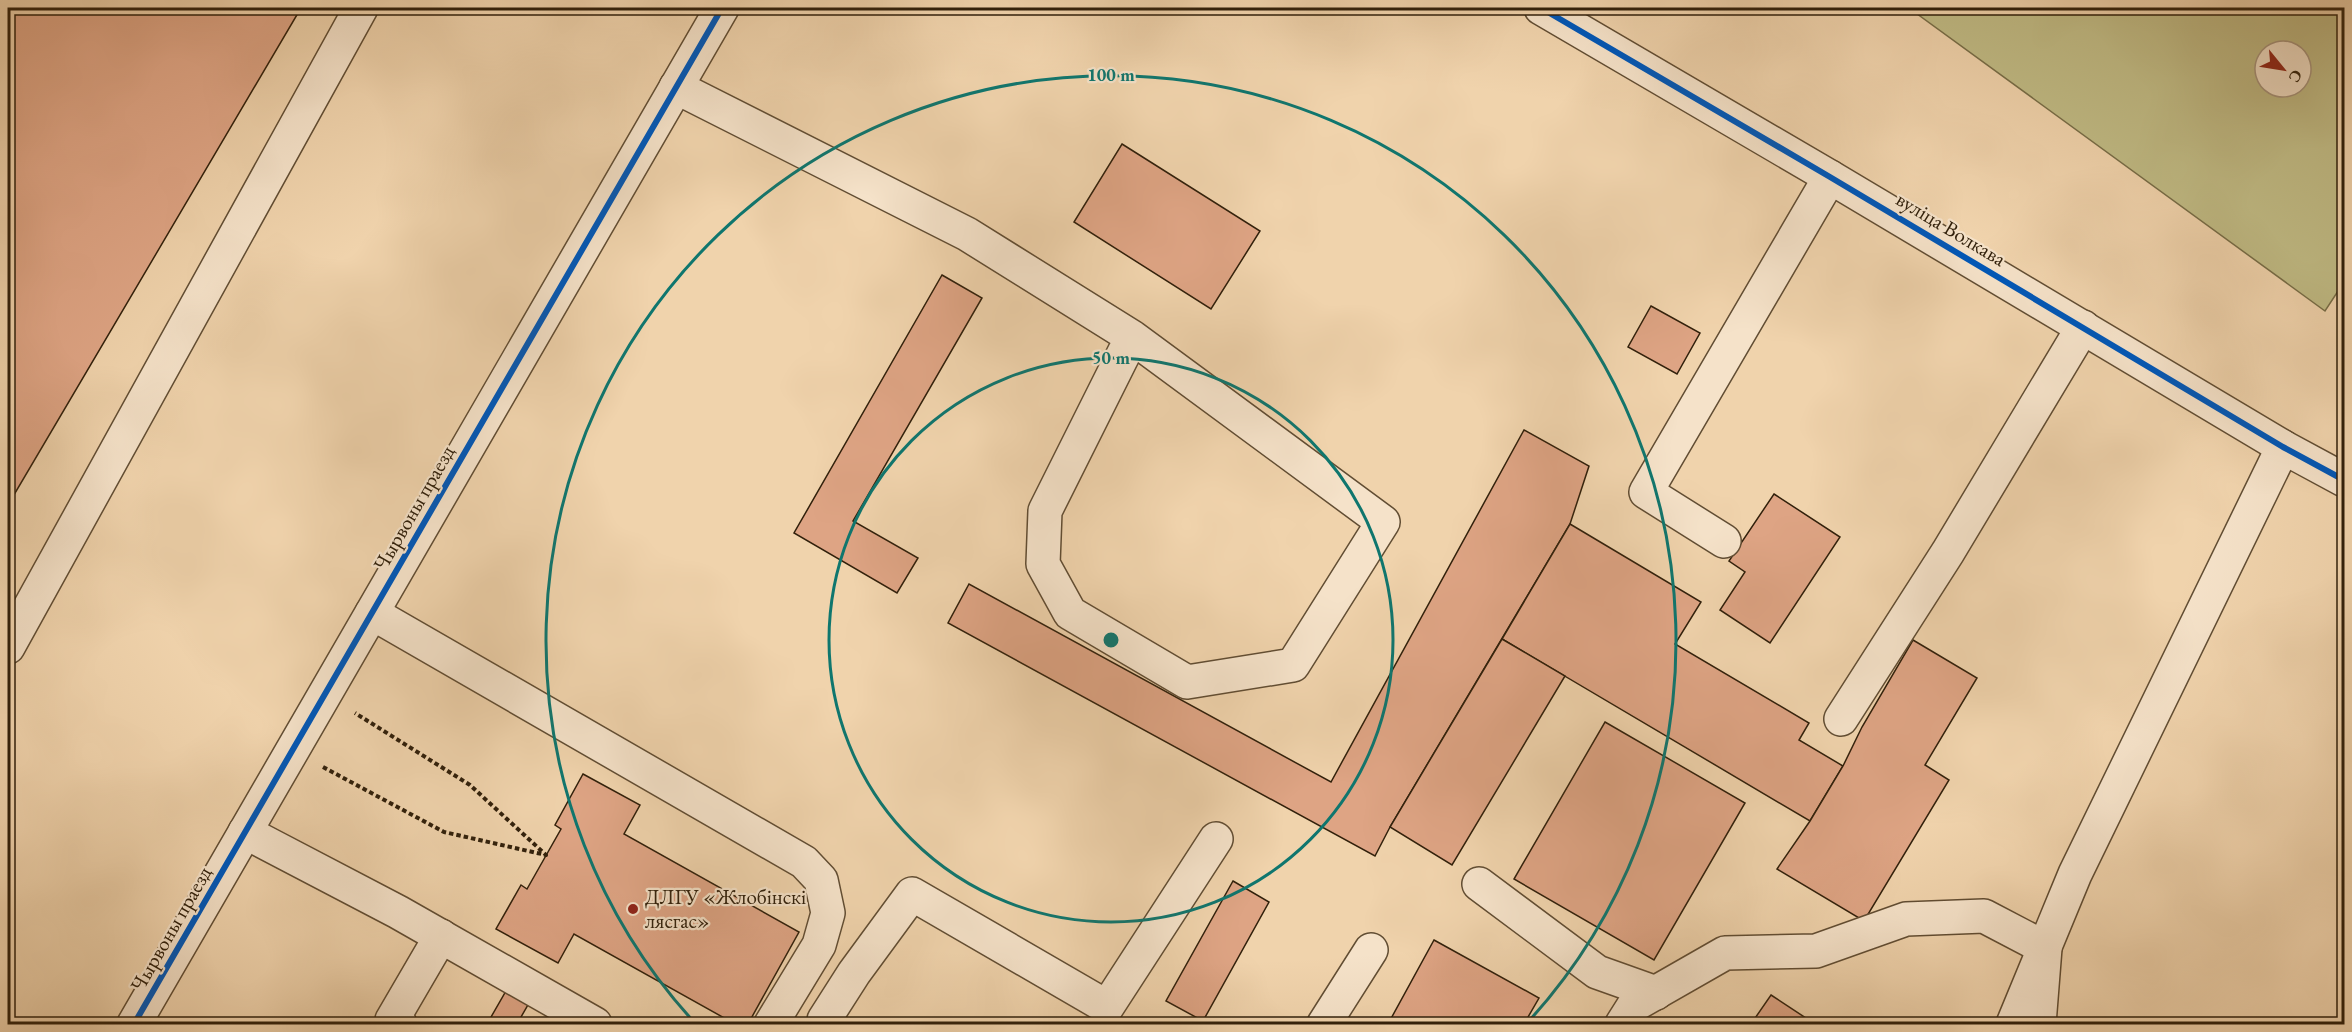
<svg xmlns="http://www.w3.org/2000/svg" width="2352" height="1032" viewBox="0 0 2352 1032" font-family="'EB Garamond',serif">
	<rect width="100%" height="100%" fill="#f0d3ac"/>
	<filter id="stains"><feTurbulence type="fractalNoise" baseFrequency=".00333" numOctaves="4"/><feColorMatrix values="0 0 0 0 .2 0 0 0 0 .09 0 0 0 0 .02 0 0 0 .5 -.17"/></filter>
	<radialGradient id="worn" r=".72"><stop offset=".6" stop-color="#630" stop-opacity="0"/><stop offset="1" stop-color="#630" stop-opacity=".3"/></radialGradient>
	<path fill="#c0bb85" stroke="#786e48" stroke-width="1.5" fill-rule="evenodd" d="M1909,8H2344V282L2325,311ZM2265,51H2301V87H2265Z"/>
	<g fill="#dea484" stroke="#31200b" stroke-width="1.5">
		<path d="M8,8H301L8,505Z"/>
		<path d="M1122,144L1260,231L1211,309L1074,222Z"/>
		<path d="M942,275L982,298L853,521L918,558L897,593L794,533Z"/>
		<path d="M1651,306L1700,333L1677,374L1628,347Z"/>
		<path d="M1524,430L1589,466L1570,524L1390,827L1375,856L948,623L969,584L1331,782Z"/>
		<path d="M1774,494L1840,537L1770,643L1720,610L1745,572L1729,561Z"/>
		<path d="M1570,524L1701,602L1675,644L1809,723L1799,740L1843,766L1810,821L1502,639Z"/>
		<path d="M1502,639L1565,676L1452,865L1390,827Z"/>
		<path d="M1913,640L1977,678L1925,765L1949,780L1864,921L1777,869L1810,821L1843,766L1862,727Z"/>
		<path d="M1605,722L1745,803L1654,960L1514,879Z"/>
		<path d="M583,774L640,805L624,834L799,932L748,1024H735L574,934L558,963L496,929L521,885L527,889L561,829L555,825Z"/>
		<path d="M1233,881L1269,902L1203,1021L1166,1001Z"/>
		<path d="M1434,940L1539,998L1524,1024H1388Z"/>
		<path d="M506,991L529,1003L517,1024H487Z"/>
		<path d="M1771,995L1815,1024H1751Z"/>
	</g>
	<g fill="none" stroke-linecap="round" stroke-linejoin="round">
		<g stroke="#614d33" stroke-width="36">
			<g id="minor">
				<path d="M1541,8L1830,177L2283,447L2344,480"/>
				<path d="M676,87L967,234L1132,337L1383,522L1293,665L1187,682L1070,613L1043,564L1045,511L1132,337"/>
				<path d="M1724,541L1646,492L1830,177"/>
				<path d="M372,613L804,862L821,880L828,913L819,945L771,1024"/>
				<path d="M8,647L361,8"/>
				<path d="M1841,719L1948,552L2083,327"/>
				<path d="M245,832L398,912L595,1024"/>
				<path d="M1479,884L1597,972L1656,993"/>
				<path d="M134,1024L722,8"/>
				<path d="M400,1024L392,1020L441,936"/>
				<path d="M824,1024V1020L854,973L912,894L1107,1007L1216,839"/>
				<path d="M1324,1024L1371,950"/>
				<path d="M1622,1024L1634,1005L1725,953L1816,951L1906,919L1984,916L2045,948L2039,1024"/>
				<path d="M2013,1024L2075,874L2283,447"/>
			</g>
		</g>
		<path stroke="#31200b" stroke-width="4" stroke-dasharray="4.5 3" stroke-linecap="butt" d="M323,767L444,832L546,855L470,785L355,713"/>
		<use href="#minor" stroke="#f5e2c9" stroke-width="33"/>
		<g stroke="#f5e2c9" stroke-width="10">
			<g id="cycleway">
				<path d="M1541,8L1830,177L2283,447L2344,480"/>
				<path d="M134,1024L722,8"/>
			</g>
		</g>
		<use href="#cycleway" stroke="#0057b8" stroke-width="6"/>
	</g>
	<g fill="none" stroke="#0f766e" stroke-width="3">
		<circle cx="1111" cy="640" r="282"/>
		<path d="M694 1022A565 565 0 1 1 1528 1022"/>
	</g>
	<circle fill="#8f2418" stroke="#f5e2c9" stroke-width="2" cx="633" cy="909" r="6"/>
	<g text-anchor="middle" stroke-width="4.5" stroke-linejoin="round" paint-order="stroke">
		<g font-size="21" fill="#31200b" stroke="#f5e2c9">
			<text transform="translate(1951 229) rotate(31)" y="7">вуліца Волкава</text>
			<text transform="translate(414 508) rotate(-60)" y="7">Чырвоны праезд</text>
			<text transform="translate(171 929) rotate(-60)" y="7">Чырвоны праезд</text>
		</g>
		<g font-size="21" fill="#31200b" stroke="#f5e2c9" text-anchor="start">
			<text x="645" y="904">ДЛГУ «Жлобінскі<tspan x="645" dy="24">лясгас»</tspan></text>
		</g>
	</g>
	<circle cx="1111" cy="640" r="9" fill="#0f766e" stroke="#f5e2c9" stroke-width="3"/>
	<g font-size="18" text-anchor="middle" font-weight="bold" fill="#0f766e" stroke="#f5e2c9" stroke-width="4.5" stroke-linejoin="round" paint-order="stroke">
		<text x="1111" y="81">100 m</text>
		<text x="1111" y="364">50 m</text>
	</g>
	<rect width="2352" height="1032" fill="none" stroke="#f0d3ac" stroke-width="30"/>
	<rect x="9" y="9" width="2334" height="1014" fill="none" stroke="#31200b" stroke-width="3"/>
	<rect x="15" y="15" width="2322" height="1002" fill="none" stroke="#31200b" stroke-width="1.5"/>
	<g transform="translate(2283 69) rotate(120)"><circle r="28" fill="#f5e2c9" stroke="#a7947d" stroke-width="1.5"/>
	<path d="M0-4.5L10 22L0 15L-10 22Z" fill="#8f2418"/>
	<text y="-9" font-size="16" font-weight="bold" text-anchor="middle" fill="#31200b">С</text>
	</g>
	<rect width="100%" height="100%" filter="url(#stains)"/>
	<rect width="100%" height="100%" fill="url(#worn)"/>
</svg>
